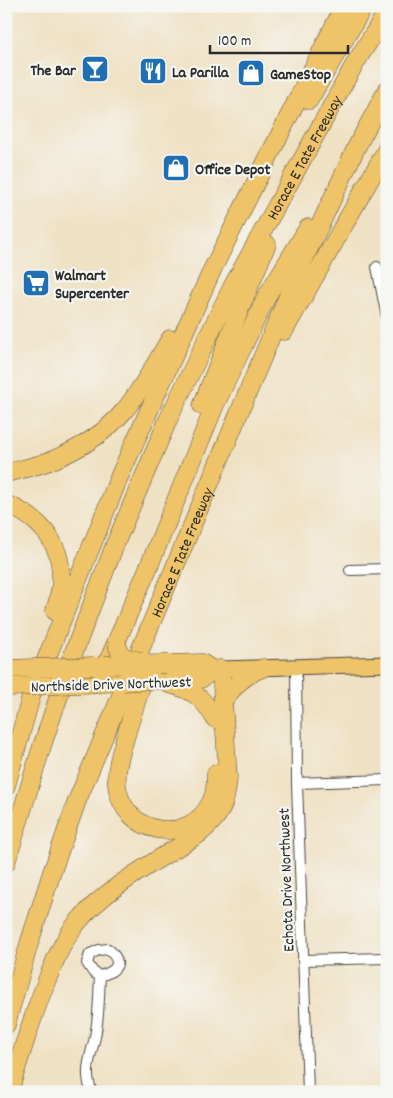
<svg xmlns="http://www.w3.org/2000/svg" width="393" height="1098" viewBox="0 0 393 1098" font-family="Dekko,sans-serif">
	<rect width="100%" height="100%" fill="#f6f6f2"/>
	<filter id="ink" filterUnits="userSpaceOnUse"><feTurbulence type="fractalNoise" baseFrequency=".02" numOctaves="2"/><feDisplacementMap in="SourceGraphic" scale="10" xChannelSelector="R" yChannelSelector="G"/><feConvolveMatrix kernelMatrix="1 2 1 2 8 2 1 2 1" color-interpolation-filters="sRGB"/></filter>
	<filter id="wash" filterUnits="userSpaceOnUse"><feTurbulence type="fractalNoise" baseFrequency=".0096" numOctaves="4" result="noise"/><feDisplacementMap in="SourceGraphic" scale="20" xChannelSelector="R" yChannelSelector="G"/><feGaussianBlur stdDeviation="1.12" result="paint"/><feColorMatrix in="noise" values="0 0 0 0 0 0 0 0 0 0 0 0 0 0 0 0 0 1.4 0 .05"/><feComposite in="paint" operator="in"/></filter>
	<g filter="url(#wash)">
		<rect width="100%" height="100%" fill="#efe1c3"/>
	</g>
	<g filter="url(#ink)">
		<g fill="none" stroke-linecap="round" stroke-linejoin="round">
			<g stroke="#484642" stroke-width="12">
				<g id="street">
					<path d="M377,267L387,317"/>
					<path d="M350,570L387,569"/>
					<path d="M296,667L297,783L308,1092"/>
					<path d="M297,783L387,780"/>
					<path d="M108,949C124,963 117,971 100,976L93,972L87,963L90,954L99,950Z"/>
					<path d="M303,960L387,958"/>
					<path d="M92,1092C82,1069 93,1053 96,1031C99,1013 99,994 100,976"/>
				</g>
			</g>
			<g stroke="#484642" stroke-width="17">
				<path id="primary" d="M221,669L387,664"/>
			</g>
			<g stroke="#484642" stroke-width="19">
				<g id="highway">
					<path d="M309,100L364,6"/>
					<path d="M284,331L387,149"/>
					<path d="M202,406L243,301L267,244"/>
					<path d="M6,473C22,469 39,466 55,459C81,448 106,432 124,411C142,389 156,363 170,339"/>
					<path d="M6,504C38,517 61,541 61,577C62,588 58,600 55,611"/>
					<path d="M165,664L202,663L213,670"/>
					<path d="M147,667C141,686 135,706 129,725C124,743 115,766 117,785C122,834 189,848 211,802C216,793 216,782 216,773"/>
					<path d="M37,682L120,475L213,268L344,6"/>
					<path d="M80,684L101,669L109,659L149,566L215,405L268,294L308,228"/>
					<path d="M81,684L123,682"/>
					<path d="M169,684C193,690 203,697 215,719"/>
					<path d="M223,702C233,686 245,674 263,668"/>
					<path d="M6,786L38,672"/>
					<path id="s1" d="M6,863L42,746L72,657L116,542L168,420L232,287L353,67L387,12"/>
					<path id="s2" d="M6,1025L29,944L52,872L77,801L298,272L357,146L387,90"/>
					<path d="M9,1092C21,1054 32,1017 47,980C55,960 63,940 77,923C106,887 160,859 199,834C220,817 226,805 228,778L221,669L213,670L201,679L153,680"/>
				</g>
			</g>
			<use href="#street" stroke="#fff" stroke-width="10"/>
			<use href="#primary" stroke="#efc469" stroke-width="15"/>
			<use href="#highway" stroke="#efc469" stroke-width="18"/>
			<g stroke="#484642" stroke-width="19" stroke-linecap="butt">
				<g id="highway-bridge">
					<path d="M117,641C118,658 128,659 142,661"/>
					<path d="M105,665L165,664"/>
					<path d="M6,669L94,666"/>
					<path d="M123,682L153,680"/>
					<path d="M11,687L80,684"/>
				</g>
			</g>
			<use href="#highway-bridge" stroke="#efc469" stroke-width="18"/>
		</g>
	</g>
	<defs>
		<g id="bar-square" transform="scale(1.4375)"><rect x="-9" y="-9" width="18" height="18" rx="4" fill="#1f6fb2" stroke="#f6f6f2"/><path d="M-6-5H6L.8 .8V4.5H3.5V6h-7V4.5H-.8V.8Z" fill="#fff"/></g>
		<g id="restaurant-square" transform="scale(1.4375)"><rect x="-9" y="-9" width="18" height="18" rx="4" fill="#1f6fb2" stroke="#f6f6f2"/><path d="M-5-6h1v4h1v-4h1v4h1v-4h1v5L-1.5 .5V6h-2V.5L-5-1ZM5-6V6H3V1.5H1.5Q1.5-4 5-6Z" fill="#fff"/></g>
		<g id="shop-square" transform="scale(1.4375)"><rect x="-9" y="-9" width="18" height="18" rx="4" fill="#1f6fb2" stroke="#f6f6f2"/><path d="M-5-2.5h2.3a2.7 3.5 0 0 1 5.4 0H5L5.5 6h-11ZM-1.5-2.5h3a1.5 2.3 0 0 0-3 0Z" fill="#fff"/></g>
		<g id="supermarket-square" transform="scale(1.4375)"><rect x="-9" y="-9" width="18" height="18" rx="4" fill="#1f6fb2" stroke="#f6f6f2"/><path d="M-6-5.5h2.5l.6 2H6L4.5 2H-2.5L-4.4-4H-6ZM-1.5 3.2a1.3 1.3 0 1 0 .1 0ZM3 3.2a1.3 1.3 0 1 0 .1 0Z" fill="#fff"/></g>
	</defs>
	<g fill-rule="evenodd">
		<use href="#bar-square" x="95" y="69"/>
		<use href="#restaurant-square" x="153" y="71"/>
		<use href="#shop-square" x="251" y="73"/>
		<use href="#shop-square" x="176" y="168"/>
		<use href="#supermarket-square" x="36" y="283"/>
	</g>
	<g text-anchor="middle" stroke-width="4.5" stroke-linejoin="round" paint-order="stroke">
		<g font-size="16" font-weight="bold" fill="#2b2b2b" stroke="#f6f6f2" text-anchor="start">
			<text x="76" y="75" text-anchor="end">The Bar</text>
			<text x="172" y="77">La Parilla</text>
			<text x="270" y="79">GameStop</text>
			<text x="195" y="174">Office Depot</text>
			<text x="55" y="280">Walmart<tspan x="55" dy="18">Supercenter</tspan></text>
		</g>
		<g font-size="16" fill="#2b2b2b" stroke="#f6f6f2">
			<text dy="6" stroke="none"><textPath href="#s1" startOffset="768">Horace E Tate Freeway</textPath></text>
			<text dy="6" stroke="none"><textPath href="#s2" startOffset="505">Horace E Tate Freeway</textPath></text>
			<text transform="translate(111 683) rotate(-2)" y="6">Northside Drive Northwest</text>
			<text transform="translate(285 880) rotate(-92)" y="6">Echota Drive Northwest</text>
		</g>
	</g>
	<rect width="393" height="1098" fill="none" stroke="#f6f6f2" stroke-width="25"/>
	<path d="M210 45v8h138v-8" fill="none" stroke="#2b2b2b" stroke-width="2.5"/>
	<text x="218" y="45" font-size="15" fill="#2b2b2b" stroke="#f6f6f2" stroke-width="4" paint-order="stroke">100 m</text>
</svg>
